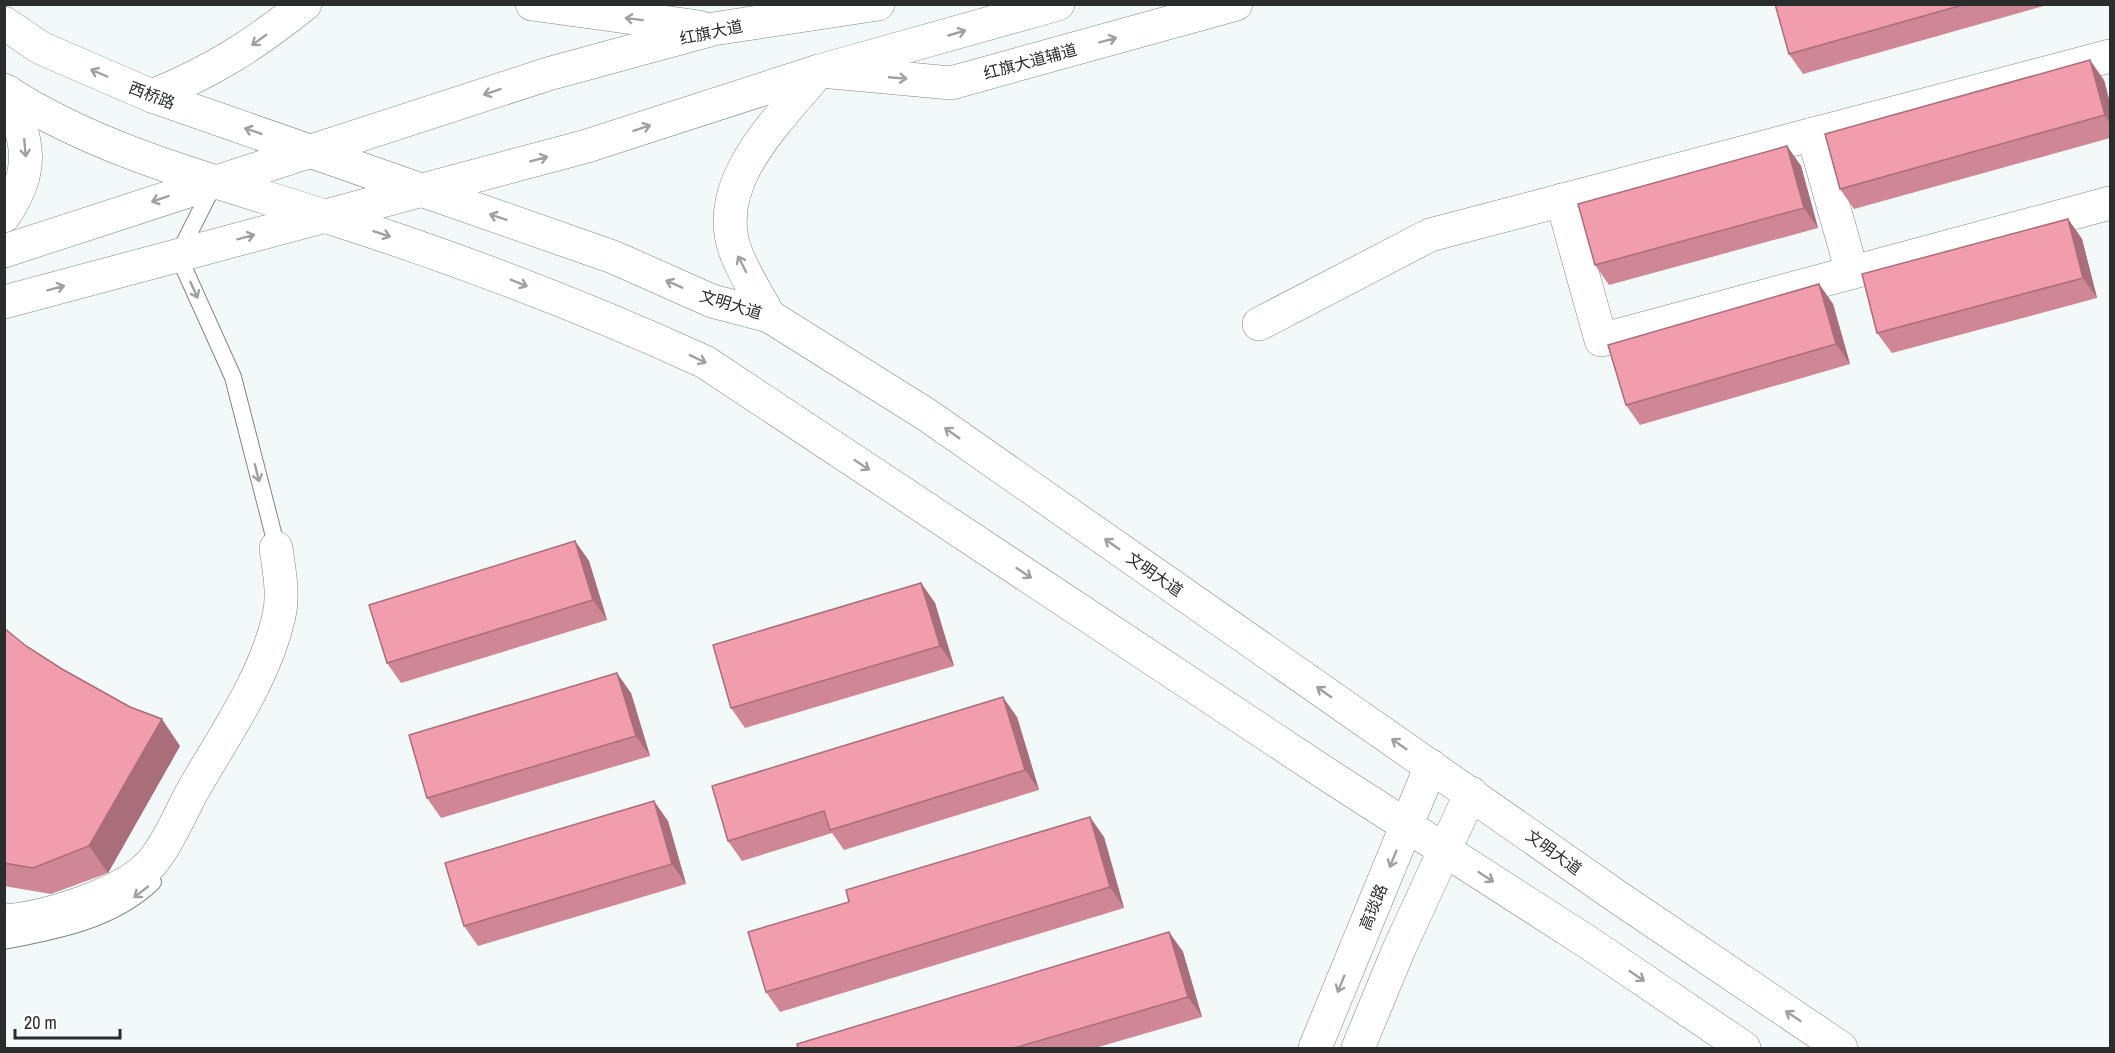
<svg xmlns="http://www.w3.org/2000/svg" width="2115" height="1053" viewBox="0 0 2115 1053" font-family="'Archivo Narrow','Noto Sans SC',sans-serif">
	<rect width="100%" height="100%" fill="#f2f9f8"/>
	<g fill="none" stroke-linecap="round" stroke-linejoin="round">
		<g stroke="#808685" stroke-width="18">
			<g id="lane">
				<path d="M214,184L178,255L233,377L278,552"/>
				<path d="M4,941C57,931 114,920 153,882"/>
			</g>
		</g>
		<g stroke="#808685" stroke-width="34">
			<g id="street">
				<path d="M1813,134L1852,272"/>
				<path d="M1562,200L1601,340L2110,203"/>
				<path d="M1259,324L1430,235L2110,56"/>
				<path d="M4,921C46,918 128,893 154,860C170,840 180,814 192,792C223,737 265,679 279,616C284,594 279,570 276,548"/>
			</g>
		</g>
		<g stroke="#808685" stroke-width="34">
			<g id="secondary">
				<path d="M821,71L951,83L1236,4"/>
				<path d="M1315,1048L1431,766"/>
				<path d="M1358,1048L1399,949L1471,793"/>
			</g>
		</g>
		<g stroke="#808685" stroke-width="34">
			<g id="primary">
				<path d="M532,4L699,27"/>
				<path d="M4,23L41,48L152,96L613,257L712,301L769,316L927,415L1619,898L1841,1048"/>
				<path d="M4,90C104,155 225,183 337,220C464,261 583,306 705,362L1331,777L1589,943L1744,1048"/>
				<path d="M152,96C213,71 254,45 305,4"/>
				<path d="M4,216C36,167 28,144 8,92"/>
				<path d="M4,251L548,74L713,29L878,4"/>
				<path d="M4,302L587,146L819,71L1058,4"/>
				<path d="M769,316C758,295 743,273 735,250C711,181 780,119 819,71"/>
			</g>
		</g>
		<use href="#lane" stroke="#fff" stroke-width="16"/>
		<use href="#street" stroke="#fff" stroke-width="33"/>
		<use href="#secondary" stroke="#fff" stroke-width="33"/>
		<use href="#primary" stroke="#fff" stroke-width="33"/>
	</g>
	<g fill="#cf8795">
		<path d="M1775,4H2051L1803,74L1789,54Z"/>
		<path d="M2104,80L2110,103V138L1854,209L1840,189Z"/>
		<path d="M1787,146L1801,166L1818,228L1609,285L1595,265Z"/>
		<path d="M2068,219L2082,239L2097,298L1892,353L1877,333Z"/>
		<path d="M1819,284L1833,304L1850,364L1640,425L1626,405Z"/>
		<path d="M575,541L589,561L607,620L401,683L387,663Z"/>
		<path d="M921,583L935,603L954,666L745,728L731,708Z"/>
		<path d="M4,628L26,646L180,746L108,873L51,894L4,886Z"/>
		<path d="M631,693L650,756L441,818L427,798Z"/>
		<path d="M1017,717L1039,790L844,850L832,833L742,861L728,841Z"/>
		<path d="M668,821L686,884L478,946L464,926Z"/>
		<path d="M1104,837L1124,908L780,1012L766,992Z"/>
		<path d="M1169,932L1183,952L1202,1017L1095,1048H798Z"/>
	</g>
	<g fill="#a96e79">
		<path d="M2090,60L2104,80L2110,103V123L2105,115Z"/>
		<path d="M1787,146L1801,166L1818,228L1804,208Z"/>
		<path d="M2068,219L2082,239L2097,298L2083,278Z"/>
		<path d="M1819,284L1833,304L1850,364L1836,344Z"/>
		<path d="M575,541L589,561L607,620L593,600Z"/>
		<path d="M921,583L935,603L954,666L940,646Z"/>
		<path d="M617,673L631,693L650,756L636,736Z"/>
		<path d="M1003,697L1017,717L1039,790L1025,770Z"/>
		<path d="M162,719L180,746L108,873L89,846Z"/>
		<path d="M654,801L668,821L686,884L672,864Z"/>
		<path d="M1090,817L1104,837L1124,908L1110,887Z"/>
		<path d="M1169,932L1183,952L1202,1017L1188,997Z"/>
	</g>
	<g fill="#f19dad" stroke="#a96e79" stroke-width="1.5">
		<path d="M1775,4H1966L1789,54Z"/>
		<path d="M2090,60L2105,115L1840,189L1825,134Z"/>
		<path d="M1787,146L1804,208L1595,265L1578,204Z"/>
		<path d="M2068,219L2083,278L1877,333L1862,274Z"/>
		<path d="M1819,284L1836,344L1626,405L1608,345Z"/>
		<path d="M575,541L593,600L387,663L369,605Z"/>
		<path d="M921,583L940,646L731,708L713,645Z"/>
		<path d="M4,628L26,646L62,669L130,707L162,719L89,846L33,868L4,863Z"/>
		<path d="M617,673L636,736L427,798L409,735Z"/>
		<path d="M1003,697L1025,770L830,830L824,811L728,841L712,786Z"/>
		<path d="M654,801L672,864L464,926L445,863Z"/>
		<path d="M1090,817L1110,887L766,992L748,932L849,902L846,890Z"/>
		<path d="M1169,932L1188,997L1014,1048H798L797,1044Z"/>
	</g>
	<defs><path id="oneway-shaft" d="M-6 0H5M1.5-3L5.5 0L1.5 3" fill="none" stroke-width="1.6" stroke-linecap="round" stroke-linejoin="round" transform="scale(1.5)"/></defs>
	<g stroke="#9fa0a0">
		<use href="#oneway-shaft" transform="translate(634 19) rotate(-173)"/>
		<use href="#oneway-shaft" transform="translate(957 33) rotate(-16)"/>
		<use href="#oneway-shaft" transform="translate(259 40) rotate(144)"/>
		<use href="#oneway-shaft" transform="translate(1108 40) rotate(-15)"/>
		<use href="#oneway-shaft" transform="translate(99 73) rotate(-157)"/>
		<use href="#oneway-shaft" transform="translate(898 78) rotate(5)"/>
		<use href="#oneway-shaft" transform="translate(492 92) rotate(162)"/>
		<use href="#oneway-shaft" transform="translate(642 128) rotate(-18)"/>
		<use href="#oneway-shaft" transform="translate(253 131) rotate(-161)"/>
		<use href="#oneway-shaft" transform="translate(25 148) rotate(85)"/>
		<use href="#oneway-shaft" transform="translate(539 159) rotate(-15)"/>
		<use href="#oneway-shaft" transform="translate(160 199) rotate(161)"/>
		<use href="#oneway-shaft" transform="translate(498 217) rotate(-161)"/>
		<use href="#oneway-shaft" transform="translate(382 234) rotate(18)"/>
		<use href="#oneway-shaft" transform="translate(246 237) rotate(-15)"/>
		<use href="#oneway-shaft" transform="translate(742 264) rotate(-117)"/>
		<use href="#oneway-shaft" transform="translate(519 283) rotate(22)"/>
		<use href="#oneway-shaft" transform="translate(674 284) rotate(-156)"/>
		<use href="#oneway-shaft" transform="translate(56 288) rotate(-15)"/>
		<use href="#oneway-shaft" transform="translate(194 290) rotate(66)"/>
		<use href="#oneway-shaft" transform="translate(698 359) rotate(26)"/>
		<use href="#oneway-shaft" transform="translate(952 433) rotate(-145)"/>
		<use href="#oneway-shaft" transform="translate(862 465) rotate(34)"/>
		<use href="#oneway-shaft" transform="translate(257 473) rotate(76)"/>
		<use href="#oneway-shaft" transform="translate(1112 544) rotate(-145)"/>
		<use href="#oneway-shaft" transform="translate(1024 573) rotate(34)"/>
		<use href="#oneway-shaft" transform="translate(1324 692) rotate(-145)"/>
		<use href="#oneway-shaft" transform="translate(1399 744) rotate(-145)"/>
		<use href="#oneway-shaft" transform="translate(1393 859) rotate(112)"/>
		<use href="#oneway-shaft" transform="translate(1486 877) rotate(33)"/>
		<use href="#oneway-shaft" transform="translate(141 892) rotate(142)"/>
		<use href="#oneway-shaft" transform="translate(1637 976) rotate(34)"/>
		<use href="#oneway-shaft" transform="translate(1341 984) rotate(112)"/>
		<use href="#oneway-shaft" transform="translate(1793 1016) rotate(-146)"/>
	</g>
	<g text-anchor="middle" stroke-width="6" stroke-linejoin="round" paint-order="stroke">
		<g font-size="16" fill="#2a2d2c" stroke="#fff">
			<text transform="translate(711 32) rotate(-12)" y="6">红旗大道</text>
			<text transform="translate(1030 61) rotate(-15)" y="6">红旗大道辅道</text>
			<text transform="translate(152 95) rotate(21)" y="6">西桥路</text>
			<text transform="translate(731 304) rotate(17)" y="6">文明大道</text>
			<text transform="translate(1155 574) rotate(35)" y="6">文明大道</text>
			<text transform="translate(1554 852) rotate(36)" y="6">文明大道</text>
			<text transform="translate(1373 907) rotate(-68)" y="6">高琰路</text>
		</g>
	</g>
	<rect width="2115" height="1053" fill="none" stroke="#2a2d2c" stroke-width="12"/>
	<path d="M15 1029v9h105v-9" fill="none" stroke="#2a2d2c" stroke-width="3"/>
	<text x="24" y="1029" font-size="18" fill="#2a2d2c" stroke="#ffffff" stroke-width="4.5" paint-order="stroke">20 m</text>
</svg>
